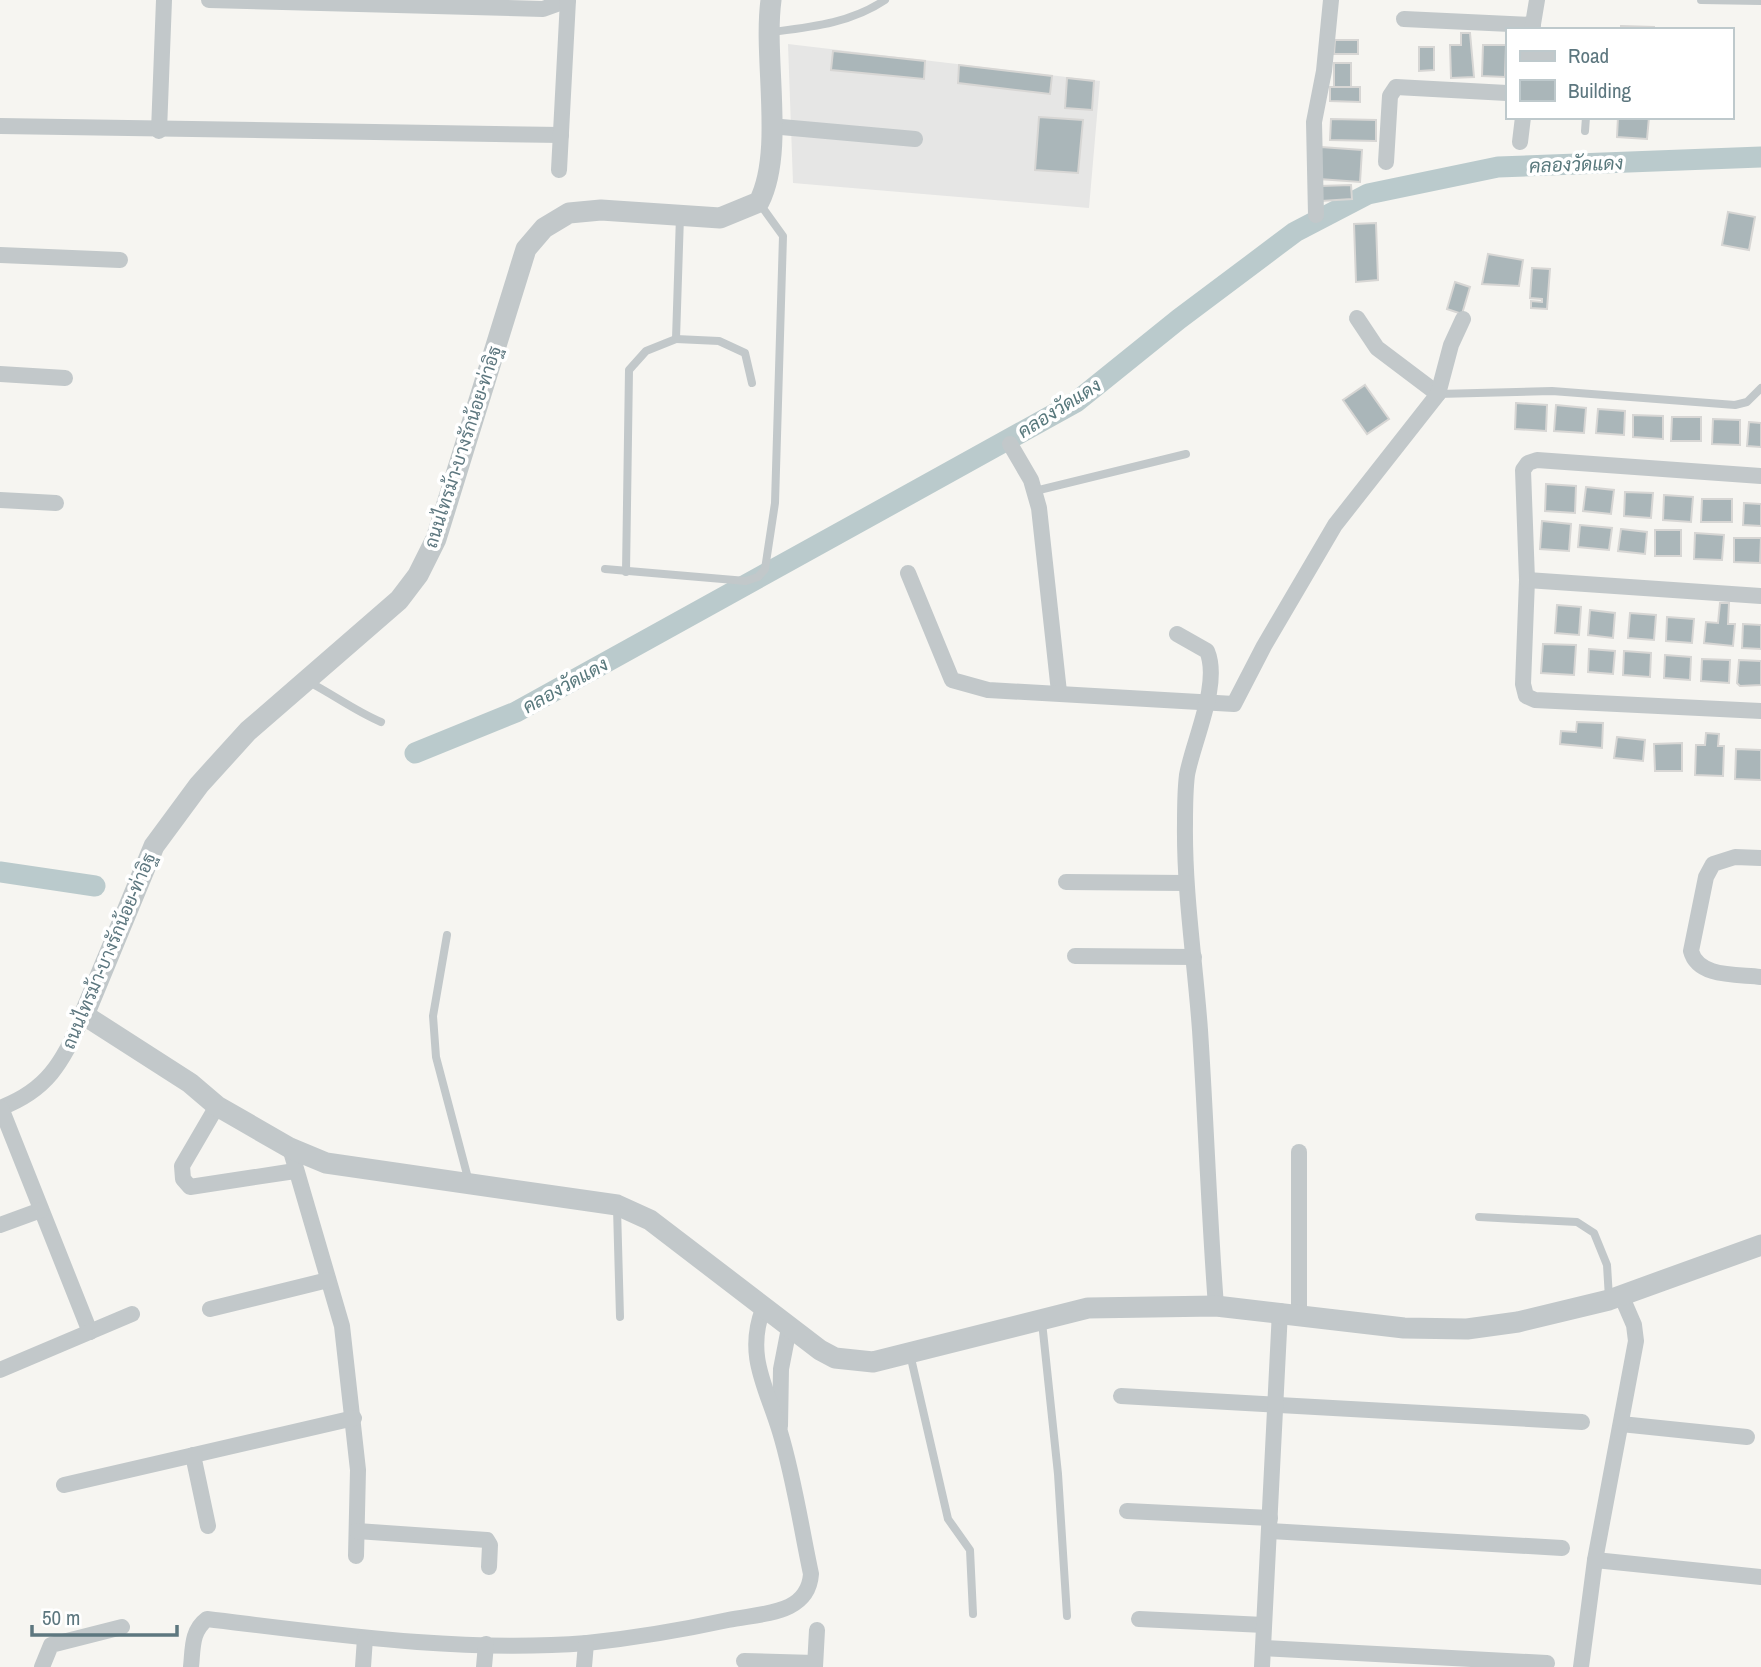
<svg xmlns="http://www.w3.org/2000/svg" width="1761" height="1667" viewBox="0 0 1761 1667" font-family="'Archivo Narrow',Sarabun,sans-serif">
	<rect width="100%" height="100%" fill="#f6f5f1"/>
	<path fill="#e6e6e5" d="M788,44L1100,81L1089,208L793,183Z"/>
	<g fill="none" stroke-linecap="round" stroke-linejoin="round">
		<g stroke="#bacacc" stroke-width="21">
			<path d="M415,753L516,712L1076,402L1179,319L1295,232L1368,194L1498,167L1761,157"/>
			<path d="M0,872L95,886"/>
		</g>
	</g>
	<g fill="#aab6b9" stroke="#d7d6d4" stroke-width="2">
		<path d="M1621,26L1654,27V30H1621Z"/>
		<path d="M1461,33H1470L1474,77L1451,78L1450,45H1461Z"/>
		<path d="M1335,40H1358V54H1334Z"/>
		<path d="M1483,45H1506L1505,77L1482,76Z"/>
		<path d="M1419,47H1434V70L1419,71Z"/>
		<path d="M833,51L925,61L924,79L831,70Z"/>
		<rect x="1334" y="63" width="17" height="24"/>
		<path d="M959,65L1052,76L1050,94L958,83Z"/>
		<path d="M1067,78L1094,81L1092,110L1065,108Z"/>
		<path d="M1330,87H1360V102L1330,101Z"/>
		<path d="M1039,117L1083,120L1078,173L1035,170Z"/>
		<path d="M1618,117H1649L1647,139L1617,137Z"/>
		<path d="M1331,119L1376,120V141L1330,140Z"/>
		<path d="M1321,147L1362,150L1360,182L1319,179Z"/>
		<path d="M1351,185L1352,199L1321,201L1320,186Z"/>
		<path d="M1728,212L1755,217L1749,250L1722,245Z"/>
		<path d="M1376,223L1378,280L1356,282L1354,224Z"/>
		<path d="M1488,254L1523,260L1519,286L1482,284Z"/>
		<path d="M1532,268L1550,269L1547,309L1531,308V301L1542,302V299L1530,298Z"/>
		<path d="M1455,282L1470,287L1462,314L1447,309Z"/>
		<path d="M1365,385L1389,419L1367,434L1343,400Z"/>
		<path d="M1516,403L1547,405L1546,431L1515,429Z"/>
		<path d="M1556,405L1586,408L1584,433L1554,431Z"/>
		<path d="M1598,409L1625,411L1624,435L1596,433Z"/>
		<path d="M1633,415L1663,416V439L1633,437Z"/>
		<path d="M1672,417H1701V441H1671Z"/>
		<path d="M1713,419L1740,420V445L1712,444Z"/>
		<path d="M1749,422L1761,423V447L1747,446Z"/>
		<path d="M1546,484L1576,486L1575,513L1545,511Z"/>
		<path d="M1586,487L1614,490L1611,514L1583,511Z"/>
		<path d="M1625,492L1653,493L1651,518L1624,516Z"/>
		<path d="M1664,495L1693,497L1691,522L1663,520Z"/>
		<path d="M1702,499H1732V522H1701Z"/>
		<path d="M1744,503L1761,504V526L1743,525Z"/>
		<path d="M1542,521L1571,524L1569,551L1540,549Z"/>
		<path d="M1580,525L1612,528L1609,550L1578,547Z"/>
		<path d="M1621,529L1647,532L1645,554L1618,551Z"/>
		<rect x="1655" y="530" width="26" height="26"/>
		<path d="M1695,533L1724,535L1722,560L1694,559Z"/>
		<path d="M1734,538H1761L1760,563L1734,562Z"/>
		<path d="M1720,603H1729L1728,624H1735L1733,646L1704,643L1706,622L1718,623Z"/>
		<path d="M1557,605L1581,607L1579,635L1555,633Z"/>
		<path d="M1590,610L1615,613L1613,638L1588,635Z"/>
		<path d="M1630,613L1656,615L1654,640L1628,638Z"/>
		<path d="M1667,617L1694,619L1692,643L1666,641Z"/>
		<path d="M1743,624L1761,625V649L1742,648Z"/>
		<path d="M1543,644L1576,645L1574,675L1541,673Z"/>
		<path d="M1589,649L1615,651L1613,674L1588,672Z"/>
		<path d="M1624,651L1651,653L1650,677L1623,675Z"/>
		<path d="M1665,655L1691,657L1690,680L1664,678Z"/>
		<path d="M1702,659L1730,660L1729,683L1701,681Z"/>
		<path d="M1739,660L1761,661V685L1740,686L1737,683Z"/>
		<path d="M1577,722L1603,723L1602,748L1560,744L1561,731L1576,732Z"/>
		<path d="M1706,733L1719,734L1718,746H1724L1723,776L1695,775L1696,745H1705Z"/>
		<path d="M1617,737L1645,740L1643,761L1614,758Z"/>
		<path d="M1682,743V771H1655L1654,744Z"/>
		<path d="M1736,749L1761,750V780L1735,779Z"/>
	</g>
	<g fill="none" stroke-linecap="round" stroke-linejoin="round">
		<g stroke="#c2c8ca" stroke-width="8">
			<path d="M1701,0L1761,1"/>
			<path d="M772,32C812,27 851,23 885,0"/>
			<path d="M1585,131L1586,117"/>
			<path d="M676,339L719,341L745,353L752,383"/>
			<path d="M1438,394L1552,391L1735,405L1747,402L1761,388"/>
			<path d="M1035,491L1186,454"/>
			<path d="M605,569L746,581L758,577L765,569L775,503L783,236L760,204"/>
			<path d="M626,572L629,370L646,351L676,339L680,216"/>
			<path d="M309,682C334,695 355,711 381,722"/>
			<path d="M447,935L433,1016L436,1057L469,1182"/>
			<path d="M617,1208L620,1317"/>
			<path d="M1479,1217L1577,1222L1594,1233L1607,1265L1609,1298"/>
			<path d="M1042,1322L1058,1474L1067,1616"/>
			<path d="M910,1354L948,1519L970,1550L973,1614"/>
		</g>
		<g stroke="#c2c8ca" stroke-width="16">
			<path d="M209,0L543,9L568,0"/>
			<path d="M1404,19L1533,25"/>
			<path d="M1532,30L1537,0"/>
			<path d="M0,126L561,135"/>
			<path d="M770,126L915,139"/>
			<path d="M159,131L164,0"/>
			<path d="M1520,142L1523,117"/>
			<path d="M1386,162L1390,96L1396,87L1507,93"/>
			<path d="M559,170L568,0"/>
			<path d="M1316,215L1314,122L1324,71L1331,0"/>
			<path d="M0,255L120,260"/>
			<path d="M1357,318L1377,348L1438,394"/>
			<path d="M0,374L65,378"/>
			<path d="M1010,444L1031,480L1039,508L1059,692"/>
			<path d="M1761,476L1537,460L1528,463L1523,470L1527,580L1523,684L1526,696L1535,700L1761,711"/>
			<path d="M0,500L56,503"/>
			<path d="M908,573L952,680L988,690L1234,704L1264,646L1335,525L1438,394L1451,345L1463,319"/>
			<path d="M1527,580L1761,596"/>
			<path d="M1177,634L1207,651C1221,684 1193,741 1187,775C1185,791 1185,808 1185,823C1184,892 1195,961 1200,1030C1206,1122 1209,1214 1216,1306"/>
			<path d="M1761,858L1735,857L1713,864L1706,877L1691,951C1698,978 1738,974 1761,977"/>
			<path d="M1066,882L1186,883"/>
			<path d="M1075,956L1194,957"/>
			<path d="M217,1106L182,1166L183,1179L190,1187L295,1171"/>
			<path d="M0,1108C50,1089 62,1061 84,1015"/>
			<path d="M1,1108L90,1332"/>
			<path d="M290,1148L342,1326L358,1470L356,1556"/>
			<path d="M1299,1152V1314"/>
			<path d="M0,1225L41,1210"/>
			<path d="M210,1309L328,1280"/>
			<path d="M0,1370L132,1314"/>
			<path d="M1121,1396L1582,1422"/>
			<path d="M1621,1424L1747,1437"/>
			<path d="M780,1426L781,1369L789,1328"/>
			<path d="M193,1455L208,1526"/>
			<path d="M64,1485L354,1418"/>
			<path d="M1127,1511L1270,1518"/>
			<path d="M357,1531L487,1540L490,1545L489,1567"/>
			<path d="M1269,1531L1562,1548"/>
			<path d="M1595,1560L1761,1577"/>
			<path d="M1139,1619L1264,1625"/>
			<path d="M1263,1648L1547,1663"/>
			<path d="M744,1661L815,1663"/>
			<path d="M42,1667L51,1645L122,1627"/>
			<path d="M191,1667C193,1649 191,1631 207,1619C332,1634 461,1653 587,1643C634,1638 682,1630 728,1620C762,1613 808,1615 811,1574C801,1527 794,1478 780,1432C767,1388 745,1356 763,1309"/>
			<path d="M363,1667L365,1638"/>
			<path d="M484,1667L486,1644"/>
			<path d="M584,1667L586,1643"/>
			<path d="M815,1667L817,1630"/>
			<path d="M1262,1667L1280,1311"/>
			<path d="M1581,1667L1595,1560L1636,1341L1634,1325L1621,1295"/>
		</g>
		<path stroke="#c2c8ca" stroke-width="21" d="M771,0C763,59 785,151 759,202L720,218L601,210L569,213L544,228L526,249L436,539L418,575L399,600L248,731L199,785L154,846L84,1015L190,1083L217,1106L290,1148L326,1163L617,1205L650,1220L820,1350L835,1358L873,1362L1088,1308L1216,1306L1404,1328L1467,1329L1518,1322L1609,1300L1761,1245"/>
	</g>
	<g text-anchor="middle" stroke-width="7" stroke-linejoin="round" paint-order="stroke">
		<g font-size="18" fill="#5d777f" stroke="#fff">
			<text transform="translate(463 447) rotate(-72)" y="6">ถนนไทรม้า-บางรักน้อย-ท่าอิฐ</text>
			<text transform="translate(109 951) rotate(-67)" y="6">ถนนไทรม้า-บางรักน้อย-ท่าอิฐ</text>
		</g>
		<g font-size="19" font-style="italic" fill="#58787c" stroke="#fff">
			<text transform="translate(1576 164) rotate(-2)" y="7">คลองวัดแดง</text>
			<text transform="translate(1059 408) rotate(-32)" y="7">คลองวัดแดง</text>
			<text transform="translate(565 685) rotate(-29)" y="7">คลองวัดแดง</text>
		</g>
	</g>
	<rect x="1506" y="28" width="228" height="91" fill="#ffffff" stroke="#bec9cc" stroke-width="2"/>
	<rect x="1520" y="51" width="35" height="10" fill="#c2c8ca" stroke="#bec9cc" stroke-width="2"/>
	<text x="1568" y="63" font-size="21" fill="#5d777f">Road</text>
	<rect x="1520" y="80" width="35" height="21" fill="#aab6b9" stroke="#bec9cc" stroke-width="2"/>
	<text x="1568" y="98" font-size="21" fill="#5d777f">Building</text>
	<path d="M32 1625v10h145v-10" fill="none" stroke="#5d777f" stroke-width="3.5"/>
	<text x="42" y="1625" font-size="21" fill="#5d777f" stroke="#ffffff" stroke-width="5" paint-order="stroke">50 m</text>
</svg>
